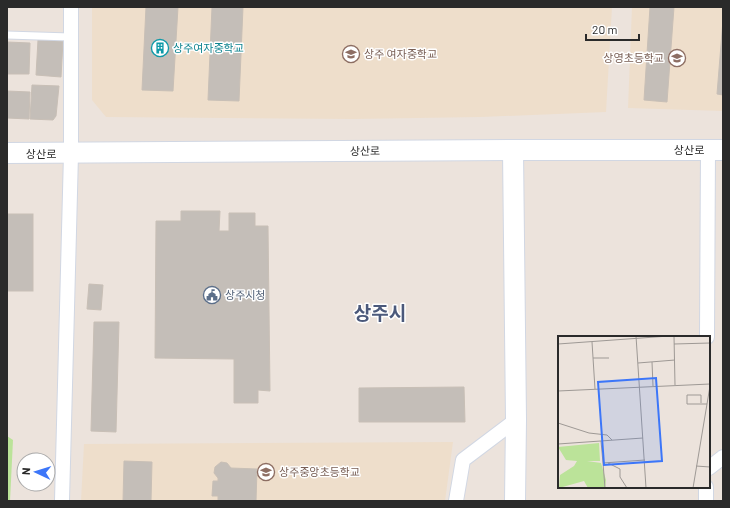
<svg xmlns="http://www.w3.org/2000/svg" width="730" height="508" viewBox="0 0 730 508" font-family="Barlow,'Noto Sans KR',sans-serif">
	<rect width="100%" height="100%" fill="#ece3dc"/>
	<g fill="#eedecb">
		<path d="M92,7H612L606,112L481,117L353,119L106,117L92,100Z"/>
		<path d="M632,7H723V111L628,108Z"/>
		<path d="M453,442L445,501H81L84,444Z"/>
	</g>
	<path fill="#bbe399" d="M7,436L13,440L10,501H7Z"/>
	<g fill="#c4beb8" stroke="#c8bfb6">
		<path d="M146,7H178L173,91L142,90Z"/>
		<path d="M212,7H243L239,101L208,100Z"/>
		<path d="M650,7H674L667,102L644,100Z"/>
		<path d="M723,20V95L717,94Z"/>
		<path d="M38,40L63,41L61,77L36,75Z"/>
		<path d="M7,42L30,43L29,74H7Z"/>
		<path d="M32,85L59,86L56,116L53,120L30,119Z"/>
		<path d="M7,91L30,92L29,119L7,118Z"/>
		<path d="M181,211H220L219,231H229V213H255V226H268L270,391L258,390V403H234V359L155,358L156,221H181Z"/>
		<rect x="7" y="214" width="26" height="77"/>
		<path d="M89,284L103,285L101,310L87,309Z"/>
		<path d="M94,322H119L116,432L91,431Z"/>
		<path d="M464,387L465,422H359V388Z"/>
		<path d="M124,461L152,462L151,501H123Z"/>
		<path d="M221,462L227,463L231,468L257,469L256,501H218V496H212L213,481H218V478L214,473L215,467Z"/>
	</g>
	<g fill="none" stroke-linecap="round" stroke-linejoin="round">
		<g stroke="#d1d7e3" stroke-width="9">
			<path id="lane" d="M7,35L70,37"/>
		</g>
		<g stroke="#d1d7e3" stroke-width="16">
			<g id="street">
				<path d="M707,337L708,150"/>
				<path d="M709,468L723,457"/>
				<path d="M62,501L71,154V7"/>
				<path d="M456,501L463,460L516,420"/>
				<path d="M706,501V487"/>
			</g>
		</g>
		<g stroke="#d1d7e3" stroke-width="22">
			<g id="secondary">
				<path d="M513,150L516,420L515,501"/>
				<path d="M7,153L513,150H723"/>
			</g>
		</g>
		<use href="#lane" stroke="#fff" stroke-width="7"/>
		<use href="#street" stroke="#fff" stroke-width="14"/>
		<use href="#secondary" stroke="#fff" stroke-width="20"/>
	</g>
	<defs>
		<g id="building-ring" transform="scale(0.9)"><circle r="9.5" fill="#fff" stroke="#0f9aa8" stroke-width="1.5"/><path d="M-4-6H4V6H1V3H-1V6H-4ZM-2.5-4.3h1.7v1.8h-1.7ZM.8-4.3h1.7v1.8H.8ZM-2.5-1h1.7V.8h-1.7ZM.8-1h1.7V.8H.8Z" fill="#0f9aa8"/></g>
		<g id="school-ring" transform="scale(0.9)"><circle r="9.5" fill="#fff" stroke="#8d6e63" stroke-width="1.5"/><path d="M0-5L7-2L0 1L-7-2ZM-4 1L0 2.5L4 1V4Q0 6-4 4Z" fill="#8d6e63"/></g>
		<g id="civic-ring" transform="scale(0.9)"><circle r="9.5" fill="#fff" stroke="#5c6f8a" stroke-width="1.5"/><path d="M-.6-6.5H3V-4.5H.6V-3L4-1V1h2V6H-6V1h2V-1L-.6-3ZM-1.2 2.5V6h2.4V2.5Z" fill="#5c6f8a"/></g>
	</defs>
	<g fill-rule="evenodd">
		<use href="#building-ring" x="160" y="48"/>
		<use href="#school-ring" x="351" y="54"/>
		<use href="#school-ring" x="677" y="58"/>
		<use href="#civic-ring" x="212" y="295"/>
		<use href="#school-ring" x="266" y="472"/>
	</g>
	<g text-anchor="middle" stroke-width="3" stroke-linejoin="round" paint-order="stroke">
		<g font-size="11" fill="#0d838f" stroke="#fff" text-anchor="start">
			<text x="173" y="52">상주여자중학교</text>
		</g>
		<g font-size="11" fill="#785e54" stroke="#fff" text-anchor="start">
			<text x="364" y="58">상주 여자중학교</text>
			<text x="664" y="62" text-anchor="end">상영초등학교</text>
			<text x="279" y="476">상주중앙초등학교</text>
		</g>
		<g font-size="11" fill="#2a2a2a" stroke="#fff">
			<text x="689" y="154">상산로</text>
			<text transform="translate(365 151) rotate(-1)" y="4">상산로</text>
			<text x="41" y="158">상산로</text>
		</g>
		<g font-size="11" fill="#4e5e75" stroke="#fff" text-anchor="start">
			<text x="225" y="299">상주시청</text>
		</g>
		<g font-size="19" font-weight="bold" fill="#4b597b" stroke="#fff">
			<text x="380" y="320">상주시</text>
		</g>
	</g>
	<g transform="translate(558 336)">
		<rect width="152" height="152" fill="#ece3dc"/>
		<path d="M41,107L42,125H29L43,127L48,144L47,152H30L26,145L1,152L2,139L16,130L19,125L8,124L0,111Z" fill="#bbe399"/>
		<path fill="none" stroke="#9e9995" stroke-width="1" d="M78,0L88,152M116,0L117,49M34,6L37,53M0,8L111,0M116,8L152,7M35,22H51M94,26L95,50M80,27L117,24M0,55L152,48M143,67V59H129V68H149M0,87L31,97L49,99L54,104M43,105L45,127L87,124M0,108L85,102M45,127L47,152M50,127L62,133V141L69,152M138,130L152,131M135,152L152,50"/>
		<path fill="#3c76f9" fill-opacity="0.15" stroke="#3c76f9" stroke-width="2" d="M98,42L104,125L46,129L40,46Z"/>
		<rect width="152" height="152" fill="none" stroke="#2a2a2a" stroke-width="2"/>
	</g>
	<rect width="730" height="508" fill="none" stroke="#2a2a2a" stroke-width="16"/>
	<g transform="translate(36 472) rotate(274)"><circle r="19" fill="#ffffff" stroke="#aaaaaa"/>
	<path d="M0-3L7 15L0 10L-7 15Z" fill="#3c76f9"/>
	<text y="-6" font-size="11" font-weight="bold" text-anchor="middle" fill="#2a2a2a">N</text>
	</g>
	<path d="M586 34v6h53v-6" fill="none" stroke="#2a2a2a" stroke-width="2"/>
	<text x="592" y="34" font-size="12" fill="#2a2a2a" stroke="#ffffff" stroke-width="3" paint-order="stroke">20 m</text>
</svg>
